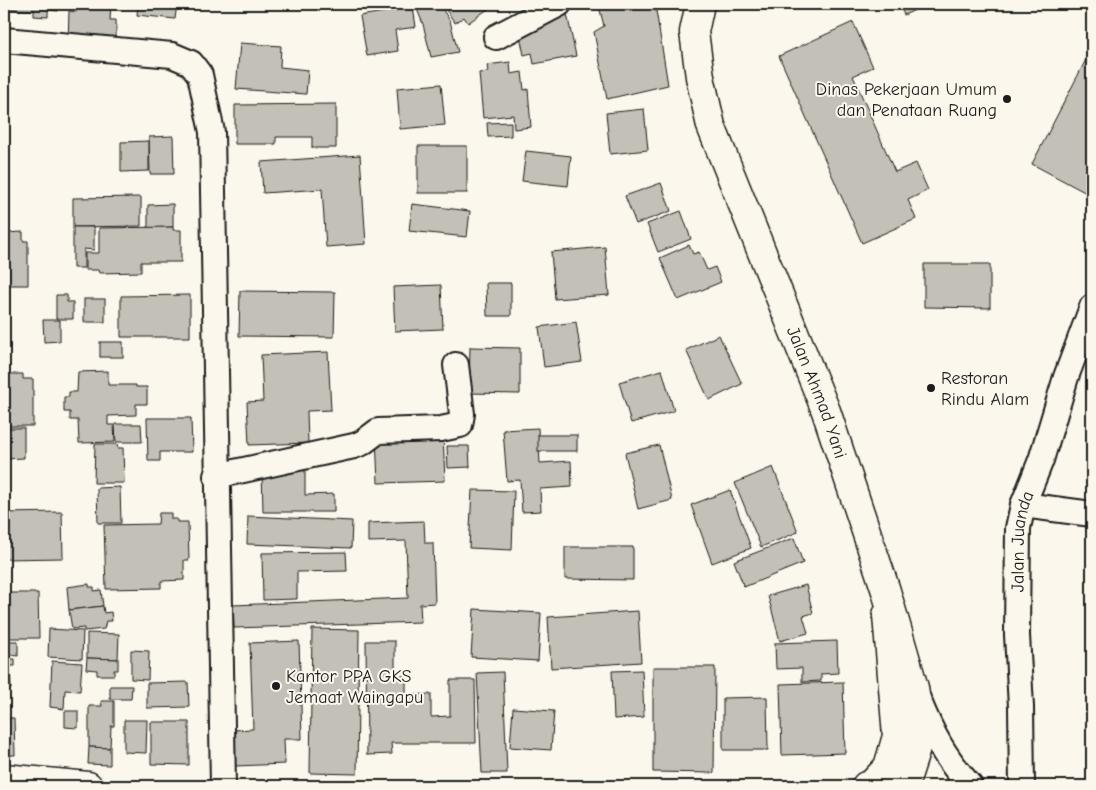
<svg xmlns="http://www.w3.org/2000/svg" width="1096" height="790" viewBox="0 0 1096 790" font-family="'Comic Neue',sans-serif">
	<rect width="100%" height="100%" fill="#fbf7ec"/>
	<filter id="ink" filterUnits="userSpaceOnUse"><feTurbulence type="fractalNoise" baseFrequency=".02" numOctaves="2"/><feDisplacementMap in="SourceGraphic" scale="10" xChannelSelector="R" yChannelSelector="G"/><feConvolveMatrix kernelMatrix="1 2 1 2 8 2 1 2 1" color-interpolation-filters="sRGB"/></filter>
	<g filter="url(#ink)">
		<g fill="#c3c0b8" stroke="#1c1c1c">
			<path d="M12,4H63L58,5V11L48,10V17L34,16V10L12,9Z"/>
			<path d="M77,4H111L110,20H116V41L68,43L69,11L76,12Z"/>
			<path d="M138,4H177L175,19L137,15Z"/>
			<path d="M331,4H345L332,8Z"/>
			<path d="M415,4H439L450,21L458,52L431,57L423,24Z"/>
			<path d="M442,4H484L488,9L468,23L464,17L455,23Z"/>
			<path d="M603,4H655L668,85L607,99L594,32L604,26L600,10Z"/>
			<path d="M899,4H928L904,15Z"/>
			<path d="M413,7L416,27L395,30L398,51L367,56L360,16Z"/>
			<path d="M567,14L576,56L534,64L532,53L524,55L519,31L535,20Z"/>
			<path d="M853,22L873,67L853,76L895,172L916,163L928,190L908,200L916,219L862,243L779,56Z"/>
			<path d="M240,43L281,46L280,67L308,70L306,94L236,89Z"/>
			<path d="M1092,48V196L1032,164Z"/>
			<path d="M510,62L511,74L522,72L524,90L528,89L531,127L514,129L513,115L483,118L479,73L488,72L487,65Z"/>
			<path d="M441,84L445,125L400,129L397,88Z"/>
			<path d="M336,104V148H312V137H276V144H235V105Z"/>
			<path d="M644,109L648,150L610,154L606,113Z"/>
			<path d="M511,122V136L488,137L487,123Z"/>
			<path d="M173,136L174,174H150L149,137Z"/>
			<path d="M149,141V171L121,172V142Z"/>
			<rect x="418" y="146" width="49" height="47"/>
			<path d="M526,151L571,156L568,186L522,181Z"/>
			<path d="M360,155L366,244L326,247L322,189L263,193L261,162Z"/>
			<path d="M661,183L671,211L636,224L625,196Z"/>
			<path d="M141,197V226L73,227V198Z"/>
			<path d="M173,204V227L148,228V205Z"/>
			<path d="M412,204L470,211L467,237L409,231Z"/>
			<path d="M681,211L691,239L658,252L647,224Z"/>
			<path d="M73,227H94V250L84,249V268H73Z"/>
			<path d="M173,227V230H181V262H141V272L99,273L98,270H85V253H99V228Z"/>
			<path d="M23,232V241H28V285H4V233Z"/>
			<path d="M689,245L693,254L699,252L707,270L715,267L721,282L678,300L660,258Z"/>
			<path d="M605,247L609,295L555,299L551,252Z"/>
			<path d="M924,264H990V308L924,307Z"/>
			<path d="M486,283H511V316H487Z"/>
			<path d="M441,285L443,329L395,331L393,287Z"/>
			<path d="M240,291L335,292L334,337L239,336Z"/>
			<path d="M56,295H67V302H73V319H56Z"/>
			<path d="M190,295V337H121V296Z"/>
			<rect x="84" y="299" width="21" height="23"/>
			<path d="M43,320H60V341L44,342Z"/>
			<path d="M576,322L582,362L544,367L539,327Z"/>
			<path d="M719,335L742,384L709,400L686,350Z"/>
			<rect x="100" y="342" width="23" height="15"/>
			<path d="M470,347L520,348V394L469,393Z"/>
			<path d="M328,352L331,410L307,411L308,443L249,445L247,402L263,401L261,355Z"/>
			<path d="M662,370L674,411L631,423L619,382Z"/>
			<path d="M108,371V385H136V387H147V404H136V415L108,416V425H114L115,442L79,443L78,420H70V412H64V397H69V392H77L78,372Z"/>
			<path d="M4,374H23V379H33V426H4Z"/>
			<path d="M147,418H191L192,452H160V461H148Z"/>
			<path d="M115,424H141L142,442H116Z"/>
			<path d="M4,428H24V458L4,459Z"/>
			<path d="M538,428L540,463L571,461L572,487L540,489L541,511L522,512L520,480L507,481L503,430Z"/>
			<path d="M443,433L445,481L378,483L376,436Z"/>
			<rect x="538" y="435" width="39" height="16"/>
			<path d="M95,444H117L118,448H123L124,483H94Z"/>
			<path d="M659,445L672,500L638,509L625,453Z"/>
			<path d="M447,446H469L470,467L448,468Z"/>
			<path d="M773,467L798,532L761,547L735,483Z"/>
			<path d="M305,468V495L334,494V512H263L262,469Z"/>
			<path d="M120,487L121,523H98L97,488Z"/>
			<path d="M472,490L514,491L512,550L469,548Z"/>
			<path d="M730,490L751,548L712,563L691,505Z"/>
			<path d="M62,512L63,558L4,559V513Z"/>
			<path d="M159,513H171V519H177V522H188L189,560H184V580L161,581V588L106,589L104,525L158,524Z"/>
			<path d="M248,516L352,521L351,548L247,544Z"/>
			<path d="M424,521L425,543H433L435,603L420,604L421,622L234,628L233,605L408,598L406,541L368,542V523Z"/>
			<path d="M794,538L803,563L744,587L734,561Z"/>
			<path d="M565,547H633V580L565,579Z"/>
			<path d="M346,552L347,571L297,572V599L263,600L262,553Z"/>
			<path d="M89,584V587H94V591L101,590L103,606L69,610L67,587Z"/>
			<path d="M806,585L813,613L803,616L808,633L780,641L768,596Z"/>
			<path d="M5,593H38L39,638H5Z"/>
			<path d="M103,606L104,613L111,612L112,621H106L104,629L84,631V628L72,629L69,610Z"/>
			<path d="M474,609L541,613L538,661L471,657Z"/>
			<path d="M638,611L641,662L551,668L548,617Z"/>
			<path d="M49,629L83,631L82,659L48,657Z"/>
			<path d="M312,629L359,630L357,774L310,773Z"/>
			<path d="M87,633L119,634L118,659L87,658Z"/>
			<path d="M4,641H18V656L5,654Z"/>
			<path d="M299,641L302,739H284L285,764L235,766L233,730L253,729L250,643Z"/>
			<path d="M366,641H395V676H406V695L431,694V717L450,716V680H475L476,743H391L392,754L367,755Z"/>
			<path d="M837,641L838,673L821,674V681L802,682V668L776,669L775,643Z"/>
			<path d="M131,650L149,651L148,680L131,679Z"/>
			<path d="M4,655H8V659H15V666H10L11,689H4Z"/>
			<path d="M87,658L118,659V670H114V675H97V670L86,669Z"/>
			<path d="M52,661L82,663L80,691L65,690L64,709L50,707Z"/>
			<path d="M653,667H715L714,773L653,772Z"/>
			<path d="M642,670L644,717L614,719L612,671Z"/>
			<path d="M503,672L507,773H482L477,673Z"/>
			<path d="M188,682L189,707L147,708V683Z"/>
			<path d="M843,682L845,753L782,755L780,684Z"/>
			<path d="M110,686H132L131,699H110Z"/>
			<path d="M767,697L768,750H723V698Z"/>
			<path d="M101,701H114V726H111L110,748L89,747V706H102Z"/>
			<path d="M513,708L554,711L551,750L510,747Z"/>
			<path d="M65,711H78V728L65,727Z"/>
			<path d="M4,718H14L15,755H4Z"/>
			<path d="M124,720H147L146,753L124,752Z"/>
			<path d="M151,722H189V765L151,764Z"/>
			<path d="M89,747L110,748V765L88,764Z"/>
		</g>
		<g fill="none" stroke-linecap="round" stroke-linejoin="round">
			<g stroke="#1c1c1c" stroke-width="28">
				<g id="minor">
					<path d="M496,37L559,4"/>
					<path d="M4,40L172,55L191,63L200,75L212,132L223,786"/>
					<path d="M216,476L354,446L362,443L378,431L441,429L460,425L462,414L456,365"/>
					<path d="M1023,505L1092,514"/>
					<path d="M918,699C933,736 944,756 970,786"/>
					<path id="s1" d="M1022,786L1021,707L1017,635L1018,528L1023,505L1041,460L1066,377L1092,307"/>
				</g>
			</g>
			<g stroke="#1c1c1c" stroke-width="31">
				<g id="tertiary">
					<path d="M4,778L88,786"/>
					<path d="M866,786L871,785L888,767L897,736L887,615"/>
				</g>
			</g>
			<g stroke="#1c1c1c" stroke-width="31">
				<g id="trunk">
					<path id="s2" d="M700,4L694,32L700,77L711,126L826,411L886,591L914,688L917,708L915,752L904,786"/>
				</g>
			</g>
			<use href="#minor" stroke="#fbf7ec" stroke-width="24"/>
			<use href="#tertiary" stroke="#fbf7ec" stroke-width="28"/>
			<use href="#trunk" stroke="#fbf7ec" stroke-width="28"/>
		</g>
	</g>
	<g fill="#1c1c1c" stroke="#fbf7ec" stroke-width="2">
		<circle cx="1007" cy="99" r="5"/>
		<circle cx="931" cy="388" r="5"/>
		<circle cx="276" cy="686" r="5"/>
	</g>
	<g text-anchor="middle" stroke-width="4" stroke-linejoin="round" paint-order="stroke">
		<g font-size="18" fill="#1c1c1c" stroke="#fbf7ec" text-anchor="start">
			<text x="997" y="95" text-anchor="end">Dinas Pekerjaan Umum<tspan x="997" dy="21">dan Penataan Ruang</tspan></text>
			<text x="941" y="384">Restoran<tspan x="941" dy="21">Rindu Alam</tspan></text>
			<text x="286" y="682">Kantor PPA GKS<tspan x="286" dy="21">Jemaat Waingapu</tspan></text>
		</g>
		<g font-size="18" fill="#1c1c1c" stroke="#fbf7ec">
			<text dy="6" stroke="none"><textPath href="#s2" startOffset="411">Jalan Ahmad Yani</textPath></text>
			<text dy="6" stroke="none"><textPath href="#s1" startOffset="245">Jalan Juanda</textPath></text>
		</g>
	</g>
	<rect width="1096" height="790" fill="none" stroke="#fbf7ec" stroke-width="20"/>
	<rect x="10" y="10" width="1076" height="770" fill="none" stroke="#1c1c1c" stroke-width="2" filter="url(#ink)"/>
</svg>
